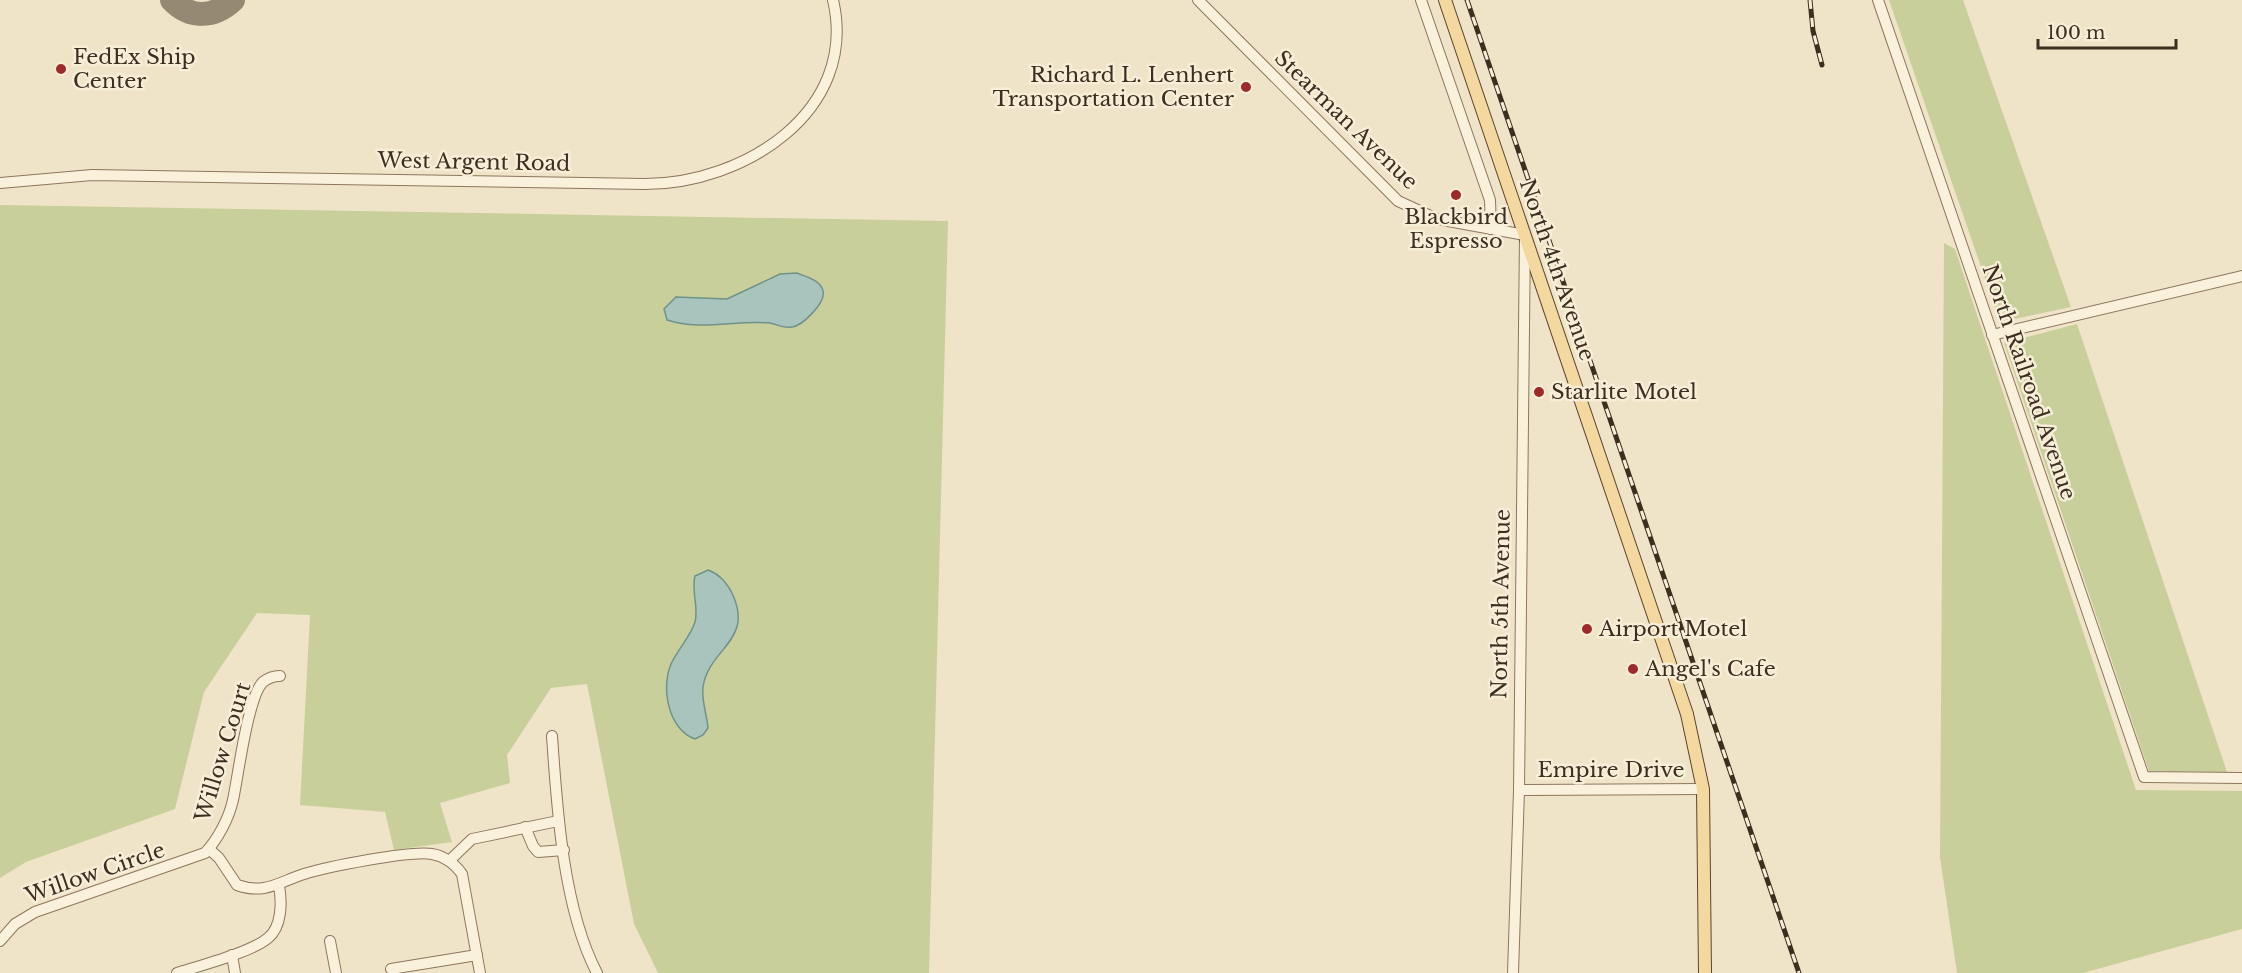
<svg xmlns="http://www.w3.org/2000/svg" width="2242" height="973" viewBox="0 0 2242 973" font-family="'Libre Baskerville',serif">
	<rect width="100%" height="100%" fill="#f0e4c8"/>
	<g fill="#c9cf9b">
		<path d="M1889,0H1963L2071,307L2000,322Z"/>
		<path d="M0,205L948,221L929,973H658L634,924L587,684L551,688L507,755L510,783L440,803L452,842L394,850L385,812L300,805L310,615L257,613L204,692L175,809L26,862L0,878Z"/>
		<path d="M1944,243L1955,249L2136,790L2242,791V929L2083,973H1957L1940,857Z"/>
		<path d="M2077,324L2227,772L2149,771L2004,343Z"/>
	</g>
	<g fill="#a9c4bc" stroke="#6f938a" stroke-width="1.5">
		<path d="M797,273C806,277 821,280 823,291C826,303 802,326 792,327C783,329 778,324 769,323C735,320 701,331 667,320L664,309L676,297L727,299L780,274Z"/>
		<path d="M708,570C719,574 725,581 731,591C756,641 709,647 703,687C701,699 707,715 708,728L703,735L695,739C668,730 660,686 672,662C679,648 690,637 695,622C699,607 691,591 695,576Z"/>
	</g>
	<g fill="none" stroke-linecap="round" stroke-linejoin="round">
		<path stroke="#968974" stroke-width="24" d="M172,0C190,19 214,18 233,0"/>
		<g stroke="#8d765c" stroke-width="12">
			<g id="minor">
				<path d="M1198,0L1398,201L1437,219L1525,235L1519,790L1513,973"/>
				<path d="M1421,0L1490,200L1491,229"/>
				<path d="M1878,0L2144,777L2242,778"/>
				<path d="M0,183L92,175L645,184C743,184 859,112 833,0"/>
				<path d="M1992,335L2242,276"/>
				<path d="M552,736C557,809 563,908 597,973"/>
				<path d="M1519,790L1703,789"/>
				<path d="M525,827L533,846L538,852L564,850"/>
				<path d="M209,849L219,858L237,885C265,895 279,882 304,874C326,867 411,850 432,854C444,856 455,864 462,874L480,973"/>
				<path d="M449,861L472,839L558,821"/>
				<path d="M0,941L15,924L35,912L205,853C218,839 229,818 233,800C238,777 248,696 263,682C268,678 274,676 280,676"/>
				<path d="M330,941L336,973"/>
				<path d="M232,955L235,973"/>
				<path d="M391,969L477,955"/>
				<path d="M177,973C199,966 252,952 268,938C282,927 282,902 279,886"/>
			</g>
		</g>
		<g stroke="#5b4430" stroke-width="14">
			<path id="major" d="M1445,0L1687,714L1703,789L1705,973"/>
		</g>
		<use href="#minor" stroke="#faf1dc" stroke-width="10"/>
		<use href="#major" stroke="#f3d9a0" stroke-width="12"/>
		<g stroke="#3d2e20" stroke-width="5">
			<g id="rail">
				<path d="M1467,0L1799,973"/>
				<path d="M1810,0L1813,31L1822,65"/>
			</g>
		</g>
		<use href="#rail" stroke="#f7eed8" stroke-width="3" stroke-dasharray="9" stroke-linecap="butt"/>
	</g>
	<g fill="#9e2a2b" stroke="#f7eed8" stroke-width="2">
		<circle cx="61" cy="69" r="6"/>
		<circle cx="1246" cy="87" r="6"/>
		<circle cx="1456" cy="195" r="6"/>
		<circle cx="1539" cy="392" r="6"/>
		<circle cx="1587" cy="629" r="6"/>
		<circle cx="1633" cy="669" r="6"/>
	</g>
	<g text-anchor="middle" stroke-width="5" stroke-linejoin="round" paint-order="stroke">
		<g font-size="21" fill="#3d2e20" stroke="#f7eed8" text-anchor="start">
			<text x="73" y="64">FedEx Ship<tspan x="73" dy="24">Center</tspan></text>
			<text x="1234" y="82" text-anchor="end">Richard L. Lenhert<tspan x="1234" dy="24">Transportation Center</tspan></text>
			<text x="1456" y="224" text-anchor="middle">Blackbird<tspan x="1456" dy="24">Espresso</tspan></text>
			<text x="1551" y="399">Starlite Motel</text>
			<text x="1599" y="636">Airport Motel</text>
			<text x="1645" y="676">Angel's Cafe</text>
		</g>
		<g font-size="21" fill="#3d2e20" stroke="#f7eed8">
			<text transform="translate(1346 120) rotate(44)" y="7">Stearman Avenue</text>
			<text transform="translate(474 162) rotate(1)" y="7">West Argent Road</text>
			<text transform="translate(1557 270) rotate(71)" y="7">North 4th Avenue</text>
			<text transform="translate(2029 382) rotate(71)" y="7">North Railroad Avenue</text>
			<text transform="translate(1501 604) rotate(-89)" y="7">North 5th Avenue</text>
			<text transform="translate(223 752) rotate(-73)" y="7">Willow Court</text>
			<text x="1611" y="777">Empire Drive</text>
			<text transform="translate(95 873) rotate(-19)" y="7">Willow Circle</text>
		</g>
	</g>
	<path d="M2038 39v9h138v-9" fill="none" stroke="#3d2e20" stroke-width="3"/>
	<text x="2047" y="39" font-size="18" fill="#3d2e20" stroke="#f7eed8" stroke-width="4.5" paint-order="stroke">100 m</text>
</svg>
